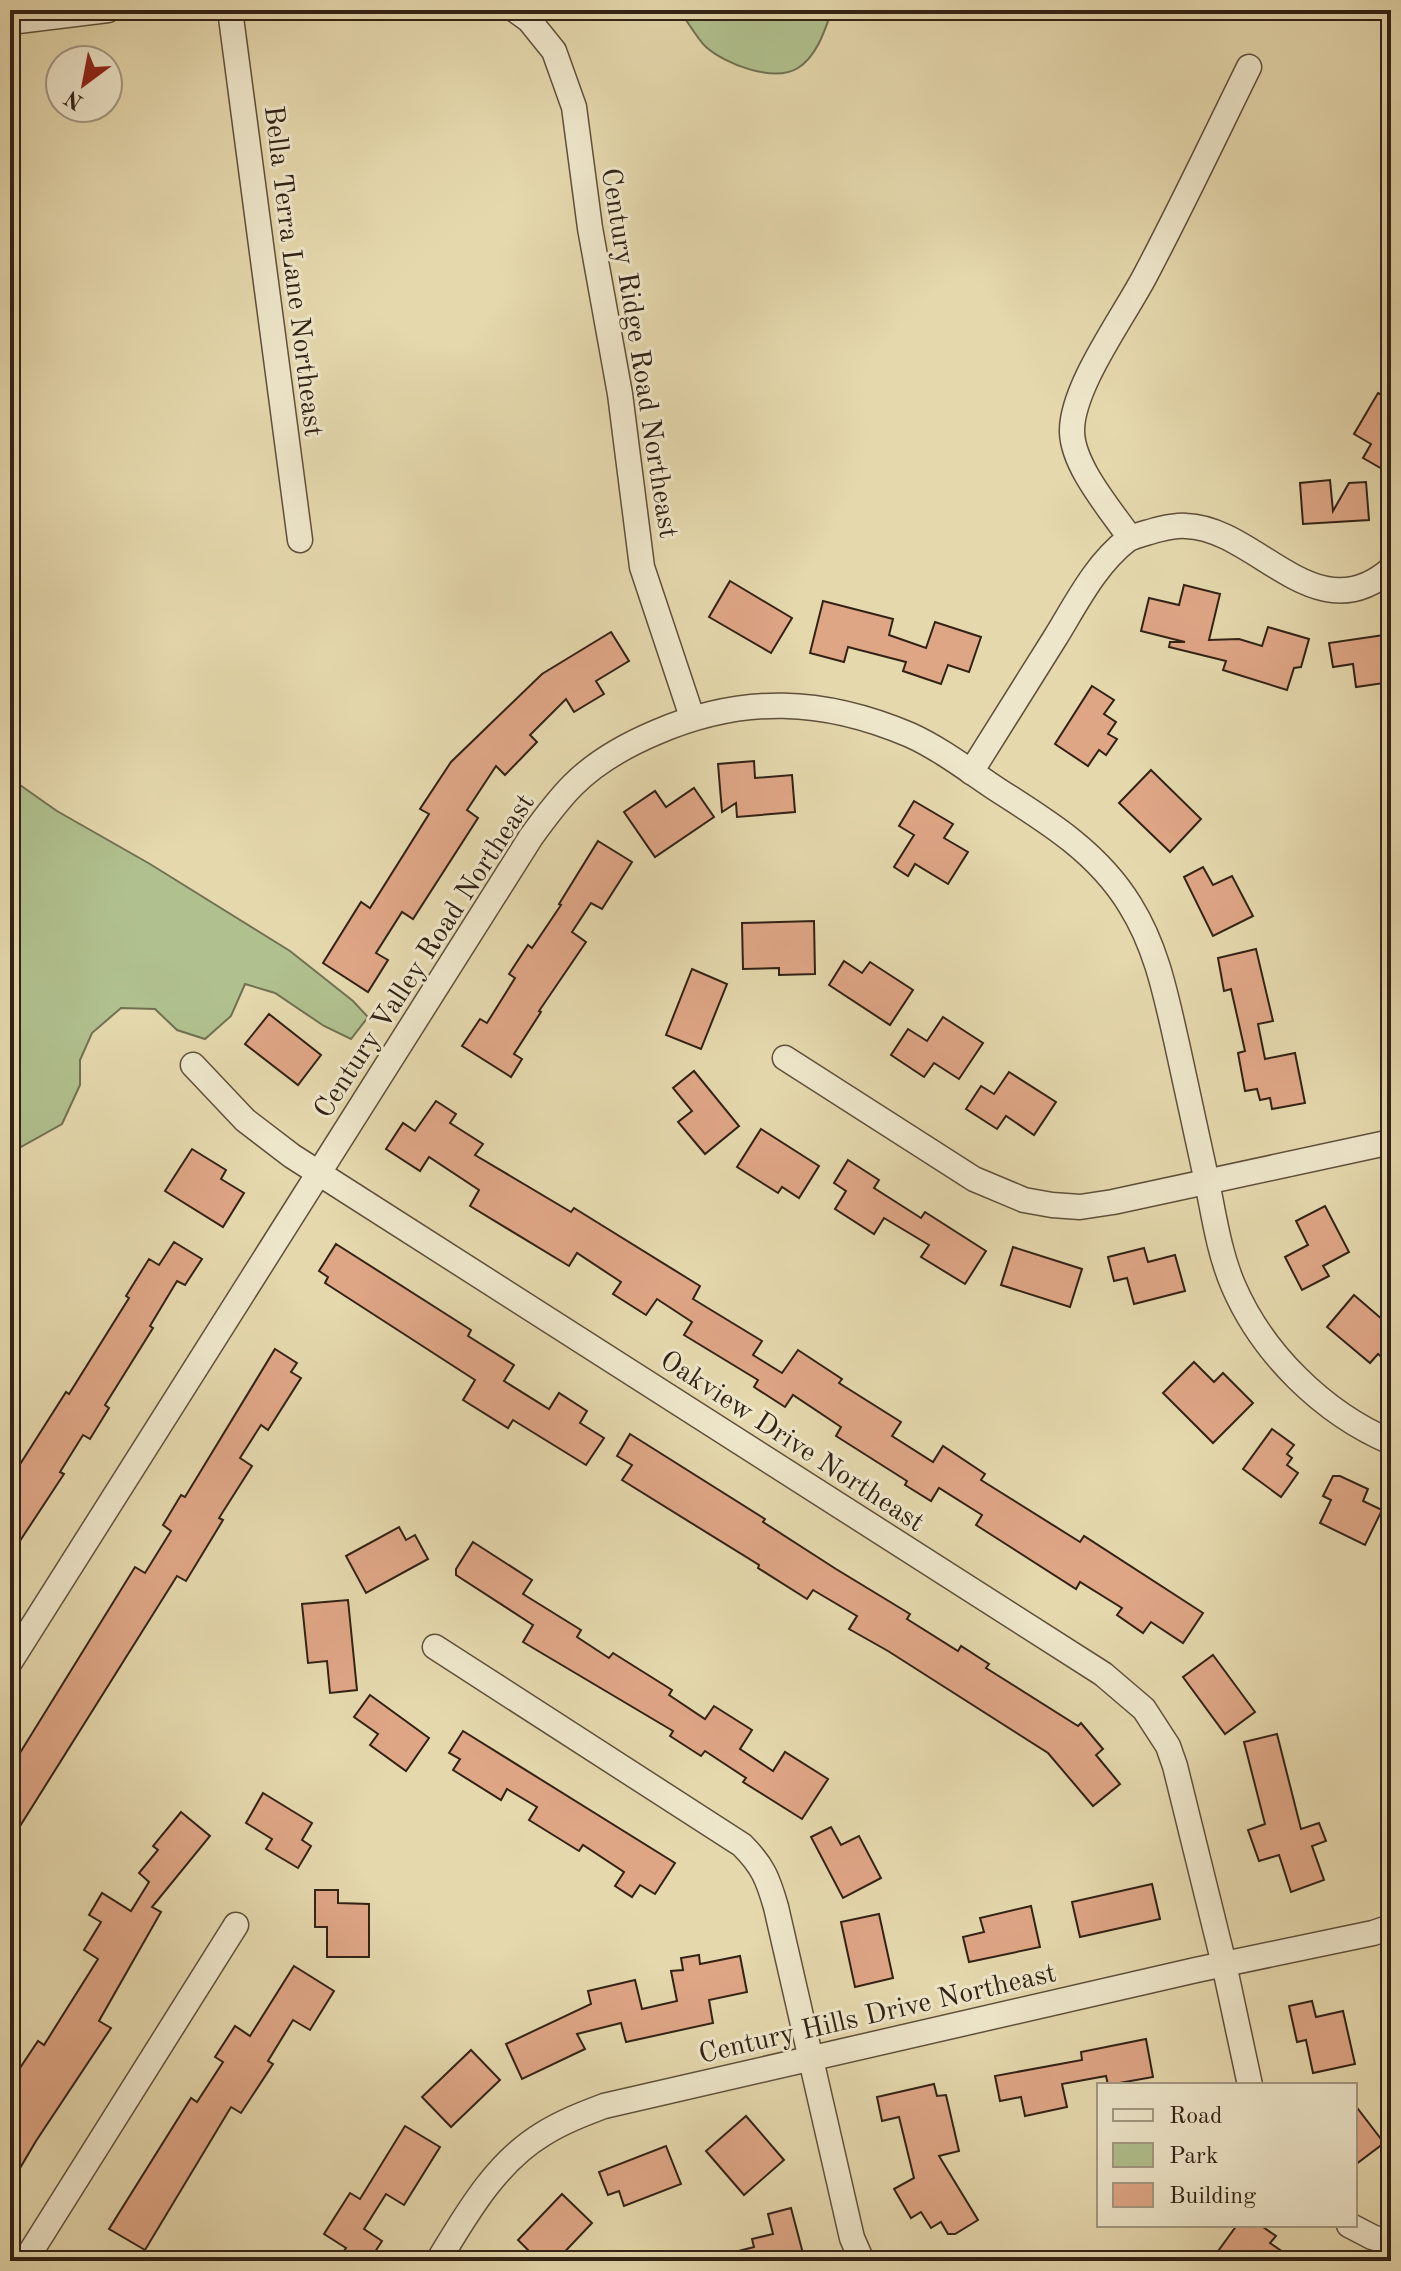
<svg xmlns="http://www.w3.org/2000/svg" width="1401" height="2271" viewBox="0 0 1401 2271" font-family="'Old Standard TT',serif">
	<rect width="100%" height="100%" fill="#e5d8ad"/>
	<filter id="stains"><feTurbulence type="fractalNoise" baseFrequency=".0025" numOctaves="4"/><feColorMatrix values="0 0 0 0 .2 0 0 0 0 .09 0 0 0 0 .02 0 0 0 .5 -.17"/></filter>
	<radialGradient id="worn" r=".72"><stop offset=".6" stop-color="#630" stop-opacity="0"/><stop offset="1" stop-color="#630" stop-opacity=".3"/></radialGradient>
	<g fill="#b0c08e" stroke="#717152" stroke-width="2">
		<path d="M683,10H832C825,30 817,56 798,68C774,83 724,64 705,46C697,38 690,25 683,16Z"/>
		<path d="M10,778L57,811L150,864L290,951L353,1001L368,1017L351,1039L324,1026L275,993L245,984L231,1016L205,1039L177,1030L155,1009L121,1008L92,1033L80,1060V1085L62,1124L10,1153Z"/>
	</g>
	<g fill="#dfa686" stroke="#322215" stroke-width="2">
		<path d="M1378,393L1391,400V474L1363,458L1371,444L1354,434Z"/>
		<path d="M1330,480L1333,511L1349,483L1366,482L1369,520L1303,524L1300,483Z"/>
		<path d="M730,581L792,618L771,653L709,617Z"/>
		<path d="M1184,585L1220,594L1209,640L1239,639L1262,646L1268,627L1309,639L1301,667L1294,668L1287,690L1223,670L1226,661L1169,647L1170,642H1185L1141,631L1149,598L1179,605Z"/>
		<path d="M823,601L893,619L889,635L926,648L935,622L981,637L969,672L948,665L941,684L903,671L906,662L848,647L844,662L810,653Z"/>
		<path d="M611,632L629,661L596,681L604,694L574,712L566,699L530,735L537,742L505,775L496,766L467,810L478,818L413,919L402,912L376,953L388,960L368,992L323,963L361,902L370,908L429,814L420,809L451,762L542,674Z"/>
		<path d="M1391,634V682L1356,687L1353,664L1333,667L1329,643Z"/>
		<path d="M1092,686L1114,700L1104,714L1116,722L1108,734L1117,739L1106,755L1099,750L1088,766L1055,744Z"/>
		<path d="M754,761L755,778L792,775L795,812L737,817L736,803L722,812L718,764Z"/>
		<path d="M1151,770L1201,819L1170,852L1119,803Z"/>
		<path d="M694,788L714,817L655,857L624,812L655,791L666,807Z"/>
		<path d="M914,801L953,824L944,838L968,852L948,884L915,864L908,876L894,867L914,835L899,826Z"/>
		<path d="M598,841L632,862L602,909L591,903L572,932L586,942L539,1011L541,1012L514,1054L522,1059L511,1077L462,1046L480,1019L487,1023L515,978L509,974L528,945L532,948L561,905L559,904Z"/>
		<path d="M1203,867L1213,885L1232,876L1253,916L1213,936L1184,877Z"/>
		<path d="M814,921L815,974L779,975V968L743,969L742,923Z"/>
		<path d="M1256,949L1273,1021L1258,1024L1265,1059L1295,1053L1305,1103L1272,1109L1270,1098L1260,1100L1257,1089L1245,1091L1238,1053L1245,1051L1231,989L1224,991L1218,958Z"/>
		<path d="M844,961L862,973L870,962L913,990L890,1025L829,985Z"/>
		<path d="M692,969L727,984L701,1049L666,1035Z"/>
		<path d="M269,1014L321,1055L298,1085L245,1044Z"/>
		<path d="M943,1017L983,1043L959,1079L934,1063L924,1077L891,1055L908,1029L927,1041Z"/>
		<path d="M694,1071L739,1126L705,1154L678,1122L692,1111L673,1088Z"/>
		<path d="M1009,1072L1056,1102L1034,1135L1006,1116L997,1129L966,1109L981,1086L994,1094Z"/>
		<path d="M436,1101L456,1114L450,1123L483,1144L475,1155L571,1212L574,1208L700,1286L693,1299L762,1341L753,1355L782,1373L798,1350L842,1379L839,1383L901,1422L892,1436L933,1462L943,1446L985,1474L981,1480L1080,1542L1084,1536L1203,1613L1183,1643L1151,1622L1143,1633L1117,1615L1122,1608L1080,1582L1076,1589L976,1525L982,1515L939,1488L931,1501L905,1485L907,1481L836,1436L841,1427L793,1395L785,1407L754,1387L758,1380L684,1335L692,1322L657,1299L646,1315L613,1294L621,1282L577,1253L569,1266L470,1206L479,1190L429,1157L420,1171L386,1149L403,1123L415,1131Z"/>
		<path d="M761,1129L819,1166L799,1198L782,1187L778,1193L737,1167Z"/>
		<path d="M192,1149L226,1170L221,1179L244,1193L223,1227L165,1191Z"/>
		<path d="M848,1160L879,1180L874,1188L921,1218L925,1212L986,1251L965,1284L921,1257L929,1245L884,1218L874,1234L835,1209L846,1191L834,1183Z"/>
		<path d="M1325,1206L1349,1252L1323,1266L1329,1276L1302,1290L1285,1257L1308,1245L1296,1221Z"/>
		<path d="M174,1242L202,1259L185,1285L177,1281L150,1326L153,1328L105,1405L109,1408L90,1439L83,1435L60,1472L64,1474L10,1556V1480L66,1392L69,1394L129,1298L126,1296L149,1259L159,1265Z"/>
		<path d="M336,1244L471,1330L468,1336L514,1365L504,1381L549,1409L559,1393L587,1411L580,1423L604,1438L586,1465L513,1420L508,1428L463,1400L475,1380L325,1283L328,1277L319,1271Z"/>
		<path d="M1013,1247L1082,1269L1070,1307L1001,1285Z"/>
		<path d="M1144,1248L1148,1262L1175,1255L1185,1291L1134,1304L1127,1278L1114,1281L1108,1257Z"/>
		<path d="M1354,1295L1391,1327V1365L1378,1354L1370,1363L1327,1327Z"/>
		<path d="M275,1349L297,1363L291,1372L301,1378L268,1430L261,1425L240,1458L252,1466L219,1518L223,1520L186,1581L177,1576L10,1842V1769L135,1567L145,1573L171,1531L163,1525L181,1495L185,1497Z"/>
		<path d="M1194,1362L1214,1382L1223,1373L1253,1403L1213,1443L1163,1393Z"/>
		<path d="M1272,1429L1294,1445L1287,1454L1292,1458L1287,1465L1298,1473L1281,1497L1243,1469Z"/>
		<path d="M630,1434L765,1519L763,1522L836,1569L910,1614L907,1619L958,1651L961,1646L989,1664L986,1668L1078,1726L1081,1723L1103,1749L1096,1755L1120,1784L1093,1806L1048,1753L888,1651L849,1629L857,1616L813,1590L807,1599L758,1568L759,1565L622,1480L632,1465L617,1456Z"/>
		<path d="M1333,1476H1340L1368,1489L1363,1501L1382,1510L1365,1545L1320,1523L1331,1500L1323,1496Z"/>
		<path d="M399,1527L406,1540L415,1535L428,1559L366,1593L346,1556Z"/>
		<path d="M473,1542L532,1580L523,1594L581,1630L577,1637L609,1658L613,1653L672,1690L669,1695L705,1719L714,1706L752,1730L740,1749L773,1771L785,1752L828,1779L802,1819L743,1782L746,1778L705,1751L701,1756L670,1736L673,1731L523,1642L533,1625L456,1575V1569Z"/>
		<path d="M348,1600L357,1690L330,1693L327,1661L308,1663L302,1604Z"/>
		<path d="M1213,1655L1255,1712L1225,1734L1183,1677Z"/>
		<path d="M370,1695L429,1738L406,1771L370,1745L378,1734L354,1717Z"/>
		<path d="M463,1731L675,1863L655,1894L640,1885L632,1897L615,1886L624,1872L583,1845L579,1851L529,1820L537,1807L507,1789L501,1800L453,1770L460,1759L449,1753Z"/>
		<path d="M1277,1734L1301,1829L1319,1823L1326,1841L1312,1846L1324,1880L1291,1892L1279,1855L1259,1861L1248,1830L1265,1824L1244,1742Z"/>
		<path d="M263,1793L312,1823L302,1840L311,1846L298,1868L266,1849L272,1839L246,1823Z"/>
		<path d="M181,1812L210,1836L152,1907L161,1912L99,2021L111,2028L36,2141L10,2185V2083L38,2041L44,2045L98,1959L84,1950L101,1922L89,1915L102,1893L131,1911L149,1882L139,1873L158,1850L153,1846Z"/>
		<path d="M831,1827L841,1845L859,1836L881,1878L843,1898L811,1837Z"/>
		<path d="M1152,1884L1160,1919L1080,1937L1072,1902Z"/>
		<path d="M315,1890H338V1903L369,1904V1957H327V1927H315Z"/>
		<path d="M1031,1906L1040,1947L969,1962L963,1937L984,1932L980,1918Z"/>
		<path d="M879,1914L893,1978L855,1987L841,1922Z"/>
		<path d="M699,1955L700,1964L740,1956L747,1992L709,2000L713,2023L626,2042L621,2023L577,2034L585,2049L522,2079L506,2044L591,2004L588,1991L635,1980L642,2009L677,2001L671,1971L683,1970L681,1958Z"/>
		<path d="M294,1966L334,1991L310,2030L293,2020L268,2061L273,2064L241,2113L231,2107L145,2250L109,2229L191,2098L197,2102L223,2062L215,2057L235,2026L250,2036Z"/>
		<path d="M1312,2001L1316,2017L1343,2011L1355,2064L1313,2073L1306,2040L1297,2042L1289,2006Z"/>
		<path d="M1146,2039L1153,2077L1108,2085L1106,2076L1062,2084L1067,2107L1025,2116L1021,2097L1000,2101L995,2076L1082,2060L1081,2052Z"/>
		<path d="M471,2050L500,2080L451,2127L422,2097Z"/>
		<path d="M934,2084L937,2096L946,2095L959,2151L939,2156L978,2220L955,2234H948L941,2222L931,2228L921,2212L911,2218L894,2189L914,2178L899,2117L882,2121L877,2097Z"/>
		<path d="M1355,2105L1384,2143L1355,2165Z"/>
		<path d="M746,2116L784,2160L744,2195L706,2151Z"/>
		<path d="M405,2126L440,2147L404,2205L386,2194L364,2229L382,2241L369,2261H337L346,2248L324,2234L350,2193L360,2199Z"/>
		<path d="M666,2146L681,2184L624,2206L619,2191L608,2195L599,2172Z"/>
		<path d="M562,2194L592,2223L556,2261H539L518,2240Z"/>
		<path d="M791,2208L805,2261H724L723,2255L754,2247L752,2239L773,2234L768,2214Z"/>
		<path d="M1237,2225H1260L1276,2236L1270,2243L1296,2261H1226L1216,2254Z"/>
	</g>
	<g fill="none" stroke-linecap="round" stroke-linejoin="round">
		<g stroke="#5f503b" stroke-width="27">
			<g id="street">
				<path d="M230,10L300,540"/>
				<path d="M515,10L529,20L554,51L574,107L590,228L620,394L642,567L692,717"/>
				<path d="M10,22L108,10"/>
				<path d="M1130,538C1111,510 1073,467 1072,432C1071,387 1125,315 1146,274C1182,206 1215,136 1249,67"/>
				<path d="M971,772C999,727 1027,682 1055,638C1076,604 1095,565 1127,540C1135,535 1147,533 1156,530C1165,528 1176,525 1186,526C1257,528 1316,635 1391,569"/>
				<path d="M785,1058L974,1179L1024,1200L1052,1205L1080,1207L1113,1202L1391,1142"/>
				<path d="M193,1065L245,1120L292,1156L1103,1674L1144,1709L1168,1746L1175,1766L1224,1964L1250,2085"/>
				<path d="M435,1647L742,1845C763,1866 768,1879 776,1907L852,2238L862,2261"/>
				<path d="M10,1662L531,837C544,819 557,801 573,785C597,761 626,745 657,732C744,695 823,698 910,735C941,749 972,773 1001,792C1050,823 1099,854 1130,905C1157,948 1166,996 1177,1044C1187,1090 1197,1136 1207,1182C1214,1216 1219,1252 1233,1285C1262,1353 1323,1413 1391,1442"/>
				<path d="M1349,2225L1372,2237L1391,2243"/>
				<path d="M25,2261L236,1925"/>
				<path d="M438,2261C466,2215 495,2163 543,2134C562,2122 583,2114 604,2106L1196,1970L1373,1933L1391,1927"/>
			</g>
		</g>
		<use href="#street" stroke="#eee6ca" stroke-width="24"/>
	</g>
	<g text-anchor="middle" stroke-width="6" stroke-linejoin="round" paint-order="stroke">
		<g font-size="28" fill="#322215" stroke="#eee6ca">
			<text transform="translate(295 271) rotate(83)" y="10">Bella Terra Lane Northeast</text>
			<text transform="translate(641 353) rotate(81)" y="10">Century Ridge Road Northeast</text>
			<text transform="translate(423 955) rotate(-57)" y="10">Century Valley Road Northeast</text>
			<text transform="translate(793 1440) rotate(33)" y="10">Oakview Drive Northeast</text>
			<text transform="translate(877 2012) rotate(-13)" y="10">Century Hills Drive Northeast</text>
		</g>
	</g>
	<rect width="1401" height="2271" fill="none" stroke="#e5d8ad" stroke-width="40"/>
	<rect x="12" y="12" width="1377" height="2247" fill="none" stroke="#322215" stroke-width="4"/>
	<rect x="20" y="20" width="1361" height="2231" fill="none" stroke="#322215" stroke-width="2"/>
	<rect x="1097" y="2083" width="260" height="144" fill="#eee6ca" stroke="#a39882" stroke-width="2"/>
	<rect x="1113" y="2109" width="40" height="12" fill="#eee6ca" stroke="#a39882" stroke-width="2"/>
	<text x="1169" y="2123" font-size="24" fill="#322215">Road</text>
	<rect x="1113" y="2143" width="40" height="24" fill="#b0c08e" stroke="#a39882" stroke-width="2"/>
	<text x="1169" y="2163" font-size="24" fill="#322215">Park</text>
	<rect x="1113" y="2183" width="40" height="24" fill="#dfa686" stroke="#a39882" stroke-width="2"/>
	<text x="1169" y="2203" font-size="24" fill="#322215">Building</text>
	<g transform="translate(84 84) rotate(212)"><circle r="38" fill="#eee6ca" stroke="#a39882" stroke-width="2"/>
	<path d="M0-6L14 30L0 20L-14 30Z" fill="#8f2418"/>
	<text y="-12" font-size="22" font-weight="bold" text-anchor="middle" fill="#322215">N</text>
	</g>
	<rect width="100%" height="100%" filter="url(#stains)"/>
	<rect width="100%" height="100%" fill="url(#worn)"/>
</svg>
